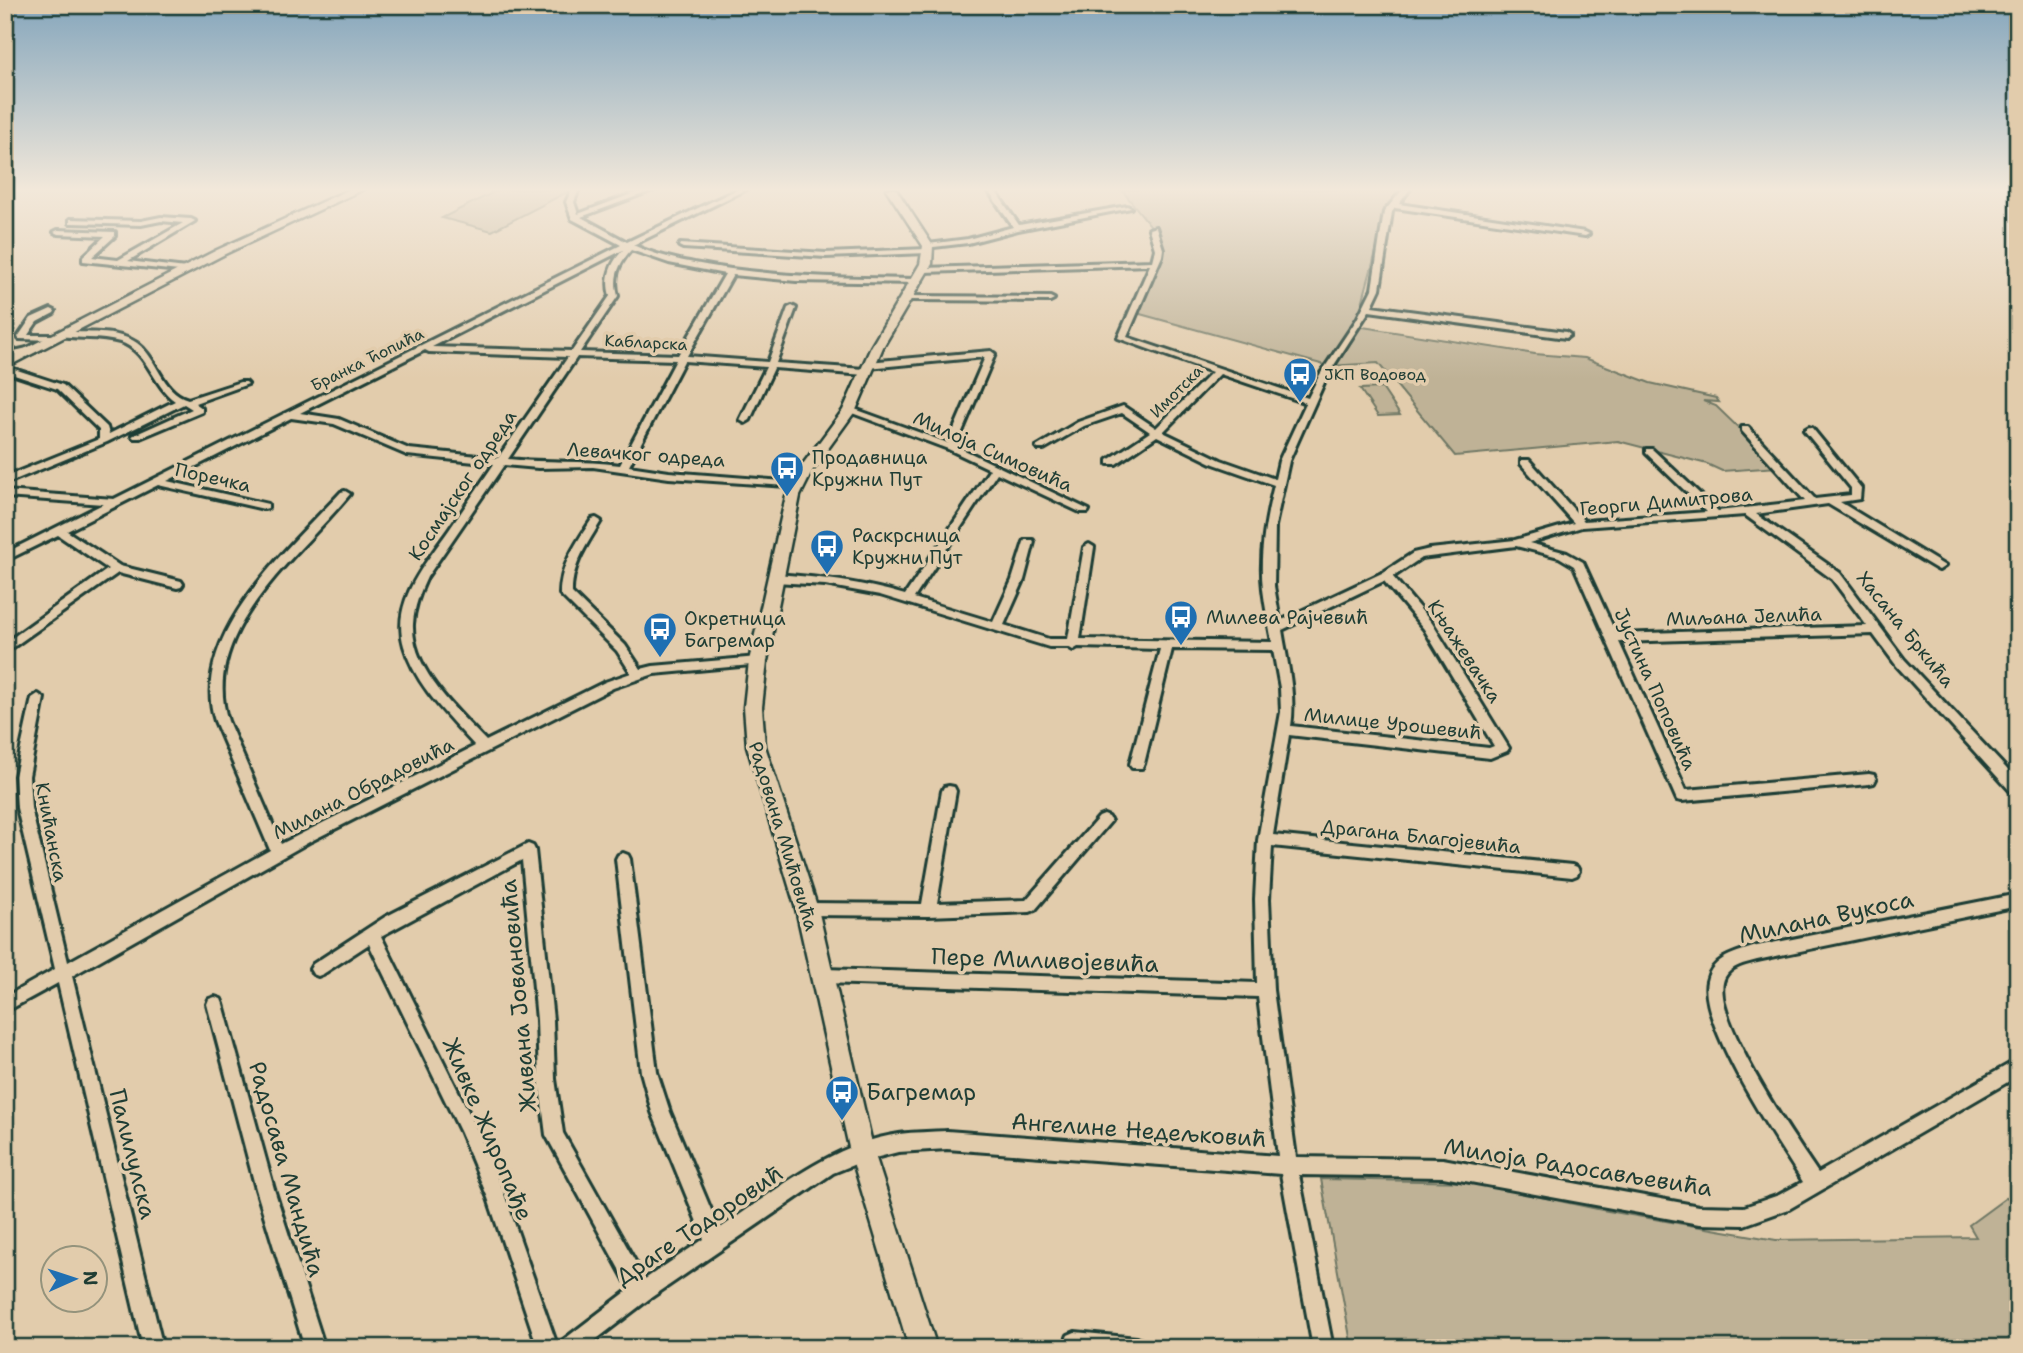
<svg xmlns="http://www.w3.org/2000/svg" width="2023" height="1353" viewBox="0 0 2023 1353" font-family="'Shantell Sans',sans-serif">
	<rect width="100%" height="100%" fill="#e2ccac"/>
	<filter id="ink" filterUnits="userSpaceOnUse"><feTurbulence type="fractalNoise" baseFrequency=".0143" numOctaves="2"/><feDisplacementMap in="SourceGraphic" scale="14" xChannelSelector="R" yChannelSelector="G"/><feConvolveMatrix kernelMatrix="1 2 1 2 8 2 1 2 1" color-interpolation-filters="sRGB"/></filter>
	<g filter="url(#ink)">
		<g fill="#bfb296" stroke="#6f7865" stroke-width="2">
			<path d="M500,189H567L571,190L492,231L442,218Z"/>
			<path d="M1121,189H1405L1379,240L1356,326L1535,354L1585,358L1650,383L1716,398L1719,402L1703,401L1716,406L1779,467L1722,471L1707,464L1618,441L1455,456L1378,363L1328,366L1133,312L1158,256L1153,229Z"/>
			<path d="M1382,388L1400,415L1378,416L1360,389Z"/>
			<path d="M1321,1179L1470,1182L1602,1210L1776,1240L1976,1237L1969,1225L2018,1189V1348H1352Z"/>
		</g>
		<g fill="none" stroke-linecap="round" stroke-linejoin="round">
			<g stroke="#1f3d34" stroke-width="6">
				<g id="street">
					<path d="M572,189H579L574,202L578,214L645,189H656L581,217L627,242L738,189H747L633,245C664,259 698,264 731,269C793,277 855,278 918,279L922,281L918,283L796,281L733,275L687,356L768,362L788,308L792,306L796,308L776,363L865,369L869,372L865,375L774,368L750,420L745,423L740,420L766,367L684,361L629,466L669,472L797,482L802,485L801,487L669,478L593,467L538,468L504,465L427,577C420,592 414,607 413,624C411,670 457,710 486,741L605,682L631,673L617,651L560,594C560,565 577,542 592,519L596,518L601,521C588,543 571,566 572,593L625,645L641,669L653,666L758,657L762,658L764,661L762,664L654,674L613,688L311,841L72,976L163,1348H143L58,983L5,1012V997L55,969L17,808L15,776L32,698L38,694L44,698L29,776L31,808L68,962L270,850L215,721C188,635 289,548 341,492L345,491L350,494C301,555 198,631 228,721L281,844L475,746C449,717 415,685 404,646C391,602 425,564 449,530C464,508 479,486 494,464L407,455L334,424L291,418L167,481L268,504V508L264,509L158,485L67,531L120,566L181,581L183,584L181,587L177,588L118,573L5,653V643L108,569L58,535L5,561V553L103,504L5,497V491L114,499L621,245L572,219L566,202ZM623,250C610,264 605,278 610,296L572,351L432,347ZM631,250L669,263L725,274L678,355L580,352L618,296C613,277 618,265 631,250ZM425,350L429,352L568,357L498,458L409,449L339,419L300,413ZM577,357L676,360L620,465C583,460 545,463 508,459Z"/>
					<path d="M987,189H994L1019,225L1127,206L1131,208L1018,230L968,243L925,248V244H928L968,239L1013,227Z"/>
					<path d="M1403,189H1410L1399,204L1585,232L1589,234L1585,236L1395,208L1392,212L1380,289L1372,306L1566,332L1570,335L1566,338L1369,311L1327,376L1289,461L1275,526L1274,586L1280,621L1382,573L1413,553L1430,549L1515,540L1574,523L1521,464V460H1529L1584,521L1707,512L1646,453V449H1652L1718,511L1805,501L1742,431V427H1748L1815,499L1851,495V488L1804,430L1809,427L1812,428L1861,488L1860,499L1840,502L1945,566L1939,570L1935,568L1828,504L1756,514L1840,573L1904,659L2018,781V795L2013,794L1896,665L1873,634L1619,642L1686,790L1869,774L1874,775L1876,779L1874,783L1869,784L1682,801L1677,800L1574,566L1559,557L1516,546L1421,558L1393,577L1432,623L1509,748L1507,751L1490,758L1289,735L1273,835L1572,865L1577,867L1579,871L1577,875L1572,877L1272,846L1269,899L1273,990L1296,1157L1443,1159L1699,1206L1744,1207L1779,1195L1803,1182C1778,1143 1698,1024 1707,981C1712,957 1737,952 1757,946L2018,894V906L1757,960C1745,963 1731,966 1725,977C1706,1011 1797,1142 1818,1173L2018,1059V1076L1789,1209L1744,1225L1699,1224L1443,1177L1299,1175L1333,1348H1313L1281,1174L947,1149L898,1152L863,1161L833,1173L649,1299L585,1348H559L562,1341L630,1289L546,1135L539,1079L537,1020L522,860L381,936L473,1121L503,1191L558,1348H538L488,1198L461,1133L369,944L323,974L318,976L313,974L310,969L313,964L385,917L528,844L533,846L535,850L553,1020L555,1079L563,1133L645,1279L704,1239L652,1112L641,1072L616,859L618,855L623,853L628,855L630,859L657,1072L670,1112L719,1229C774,1192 830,1144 899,1134C914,1132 931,1132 947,1131L1278,1156L1258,997L824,983L819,981L816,976L819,971L824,969L1257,983L1255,899L1258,840L1281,712L1280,688L1273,650L1172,649L1144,764L1142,768H1132L1130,764L1160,649L1078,647L1073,650L1068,647H1049L880,595L825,585L775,582L769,578L775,574C819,577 862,582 905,595L990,469L948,449L844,410L849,407L852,408L948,443L985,357L868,368L864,365L868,362L991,351L995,354L956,446L1089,510L1088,512H1080L997,473L914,598L993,622L1012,580L1024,542L1025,540H1033L1034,542L1024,580L1004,625L1049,639H1068L1084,547L1089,544L1094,547L1080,639L1272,642C1269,625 1265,607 1263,589C1259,554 1266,518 1274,485L1214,464L1157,436L1116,464H1108V460L1150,432L1122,413L1084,426L1044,449H1038L1036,447L1078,422L1123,406L1156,428L1212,372L1118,338L1150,265L924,272L920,270L924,268L1152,261L1155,249L1149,229L1156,227L1163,249L1162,256L1127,337L1308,398L1319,376L1357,319L1372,289L1384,212ZM1220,374L1306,403L1279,461L1275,479L1221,460L1163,432ZM1745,515L1832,579L1867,626L1616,634L1583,562L1567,553L1529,543L1582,527ZM1384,581L1424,629L1494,746L1489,748L1291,726C1296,694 1287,662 1282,630Z"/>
					<path d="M161,217L191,219L195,221L128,261L186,268H189V272L83,261V257L105,236L58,234L54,232L58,230L115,232V236L92,257L118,260L183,223L161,221L141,225L73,223H70V219L141,221Z"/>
					<path d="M680,244L826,253L927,249L931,251L927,253L826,257L683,248L679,246Z"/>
					<path d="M906,296L1050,297L1054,299L1050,301L909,300L905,298Z"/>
					<path d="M51,309L55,311L54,313L37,322L28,335H52L56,338L55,340L19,339L18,337L31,318Z"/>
					<path d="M62,331C85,334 117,329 137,343C158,358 161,391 188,399L240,382H246L248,384L195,403L202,408V412L140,438H134L132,436L192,409L184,404L107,442L5,484V477L99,439V430L57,389L5,372V366L63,385L107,427L109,434L175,401C153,386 147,350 120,342C100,336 79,339 59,336L58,334Z"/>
					<path d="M32,347L36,350L35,352L5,359V353Z"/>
					<path d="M949,786L954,787L956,791L937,903L1026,900L1099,817L1104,815L1109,817L1111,821L1035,910L1030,912L928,916L807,915L802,913L800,909L802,905L807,903L922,904L942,791L944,787Z"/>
					<path d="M215,997L221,999L223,1004L274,1189L325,1348H305L256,1189L207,1004L209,999Z"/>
					<path d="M1075,1332L1137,1338L1144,1341L1147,1348H1068L1065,1342L1068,1335Z"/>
				</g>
			</g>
			<g stroke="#1f3d34" stroke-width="5">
				<g id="secondary">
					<path d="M350,189H364L225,254L5,368V359L217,250Z"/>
					<path d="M886,189H896L933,246L932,264L883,347L856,410L814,468L800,496L767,661L762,707L765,746L818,909L874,1152L937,1348H909L850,1152L796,909L747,746L744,707L749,661L786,496L800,468L843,410L871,347L920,264L923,246Z"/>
				</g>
			</g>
			<use href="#street" fill="#e2ccac" fill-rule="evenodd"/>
			<use href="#secondary" fill="#e2ccac" fill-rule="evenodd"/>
		</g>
	</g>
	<linearGradient id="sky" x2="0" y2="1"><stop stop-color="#85a6bc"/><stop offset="0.5" stop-color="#f2e8da"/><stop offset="1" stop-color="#f2e8da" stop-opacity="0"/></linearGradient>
	<rect width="2023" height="379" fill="url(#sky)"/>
	<defs>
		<g id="bus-pin" transform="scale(1.75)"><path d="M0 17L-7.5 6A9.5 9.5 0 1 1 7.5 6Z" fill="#1f6fb2" stroke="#e2ccac"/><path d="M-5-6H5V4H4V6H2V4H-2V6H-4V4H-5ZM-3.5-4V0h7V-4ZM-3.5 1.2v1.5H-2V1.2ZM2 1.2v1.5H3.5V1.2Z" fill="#fff"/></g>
	</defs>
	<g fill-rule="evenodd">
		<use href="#bus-pin" x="1300" y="374"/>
		<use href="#bus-pin" x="787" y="468"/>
		<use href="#bus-pin" x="827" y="546"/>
		<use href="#bus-pin" x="1181" y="617"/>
		<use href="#bus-pin" x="660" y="629"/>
		<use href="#bus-pin" x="842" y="1092"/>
	</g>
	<g text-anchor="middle" stroke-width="7" stroke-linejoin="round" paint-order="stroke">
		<g font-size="16" fill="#1f3d34" stroke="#e2ccac">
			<text transform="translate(646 342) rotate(3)" y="6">Кабларска</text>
			<text transform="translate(367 359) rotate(-26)" y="6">Бранка Ћопића</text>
			<text transform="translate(1176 391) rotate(-45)" y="6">Имотска</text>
		</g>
		<g font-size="16" fill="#1f3d34" stroke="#e2ccac" text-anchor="start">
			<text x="1324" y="380">ЈКП Водовод</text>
		</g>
		<g font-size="19" fill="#1f3d34" stroke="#e2ccac">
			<text transform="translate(993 451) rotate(24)" y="7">Милоја Симовића</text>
			<text transform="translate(646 454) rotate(4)" y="7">Левачког одреда</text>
			<text transform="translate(213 477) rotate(13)" y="7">Поречка</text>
			<text transform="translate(462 485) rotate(-56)" y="7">Космајског одреда</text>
			<text transform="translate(1666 501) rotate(-5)" y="7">Георги Димитрова</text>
			<text transform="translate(1744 616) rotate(-2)" y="7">Миљана Јелића</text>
			<text transform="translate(1906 629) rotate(51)" y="7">Хасана Бркића</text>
			<text transform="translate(1465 651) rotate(57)" y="7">Књажевачка</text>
			<text transform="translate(1656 689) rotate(66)" y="7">Јустина Поповића</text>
			<text transform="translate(1393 723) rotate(6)" y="7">Милице Урошевић</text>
			<text transform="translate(363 788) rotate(-27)" y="7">Милана Обрадовића</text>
			<text transform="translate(52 832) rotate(79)" y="7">Книћанска</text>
			<text transform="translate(784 836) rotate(73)" y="7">Радована Мићовића</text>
			<text transform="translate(1421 836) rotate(6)" y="7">Драгана Благојевића</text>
		</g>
		<g font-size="19" fill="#1f3d34" stroke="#e2ccac" text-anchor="start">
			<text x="812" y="464">Продавница<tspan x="812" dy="22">Кружни Пут</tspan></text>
			<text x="852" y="542">Раскрсница<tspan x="852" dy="22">Кружни Пут</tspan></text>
			<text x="1206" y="624">Милева Рајчевић</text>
			<text x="684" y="625">Окретница<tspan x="684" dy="22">Багремар</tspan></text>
		</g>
		<g font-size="23" fill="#1f3d34" stroke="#e2ccac">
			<text transform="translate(1826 917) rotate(-12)" y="8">Милана Вукоса</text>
			<text transform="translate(1045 960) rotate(2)" y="8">Пере Миливојевића</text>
			<text transform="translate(518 996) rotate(-95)" y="8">Живана Јовановића</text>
			<text transform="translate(488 1129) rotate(67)" y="8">Живке Жиропађе</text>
			<text transform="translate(1139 1130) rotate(4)" y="8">Ангелине Недељковић</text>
			<text transform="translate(133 1154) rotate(76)" y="8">Палилулска</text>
			<text transform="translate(1578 1167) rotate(9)" y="8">Милоја Радосављевића</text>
			<text transform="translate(287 1169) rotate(74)" y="8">Радосава Мандића</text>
			<text transform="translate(699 1225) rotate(-34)" y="8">Драге Тодоровић</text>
		</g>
		<g font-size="23" fill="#1f3d34" stroke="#e2ccac" text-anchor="start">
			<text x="866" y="1100">Багремар</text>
		</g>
	</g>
	<rect width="2023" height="1353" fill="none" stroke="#e2ccac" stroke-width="28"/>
	<rect x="14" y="14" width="1995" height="1325" fill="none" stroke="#1f3d34" stroke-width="2.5" filter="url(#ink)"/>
	<g transform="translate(74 1279) rotate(87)"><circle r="33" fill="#e2ccac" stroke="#94937c" stroke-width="2"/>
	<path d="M0-5L12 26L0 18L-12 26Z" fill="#1f6fb2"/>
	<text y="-10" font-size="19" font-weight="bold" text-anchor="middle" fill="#1f3d34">N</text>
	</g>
</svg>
